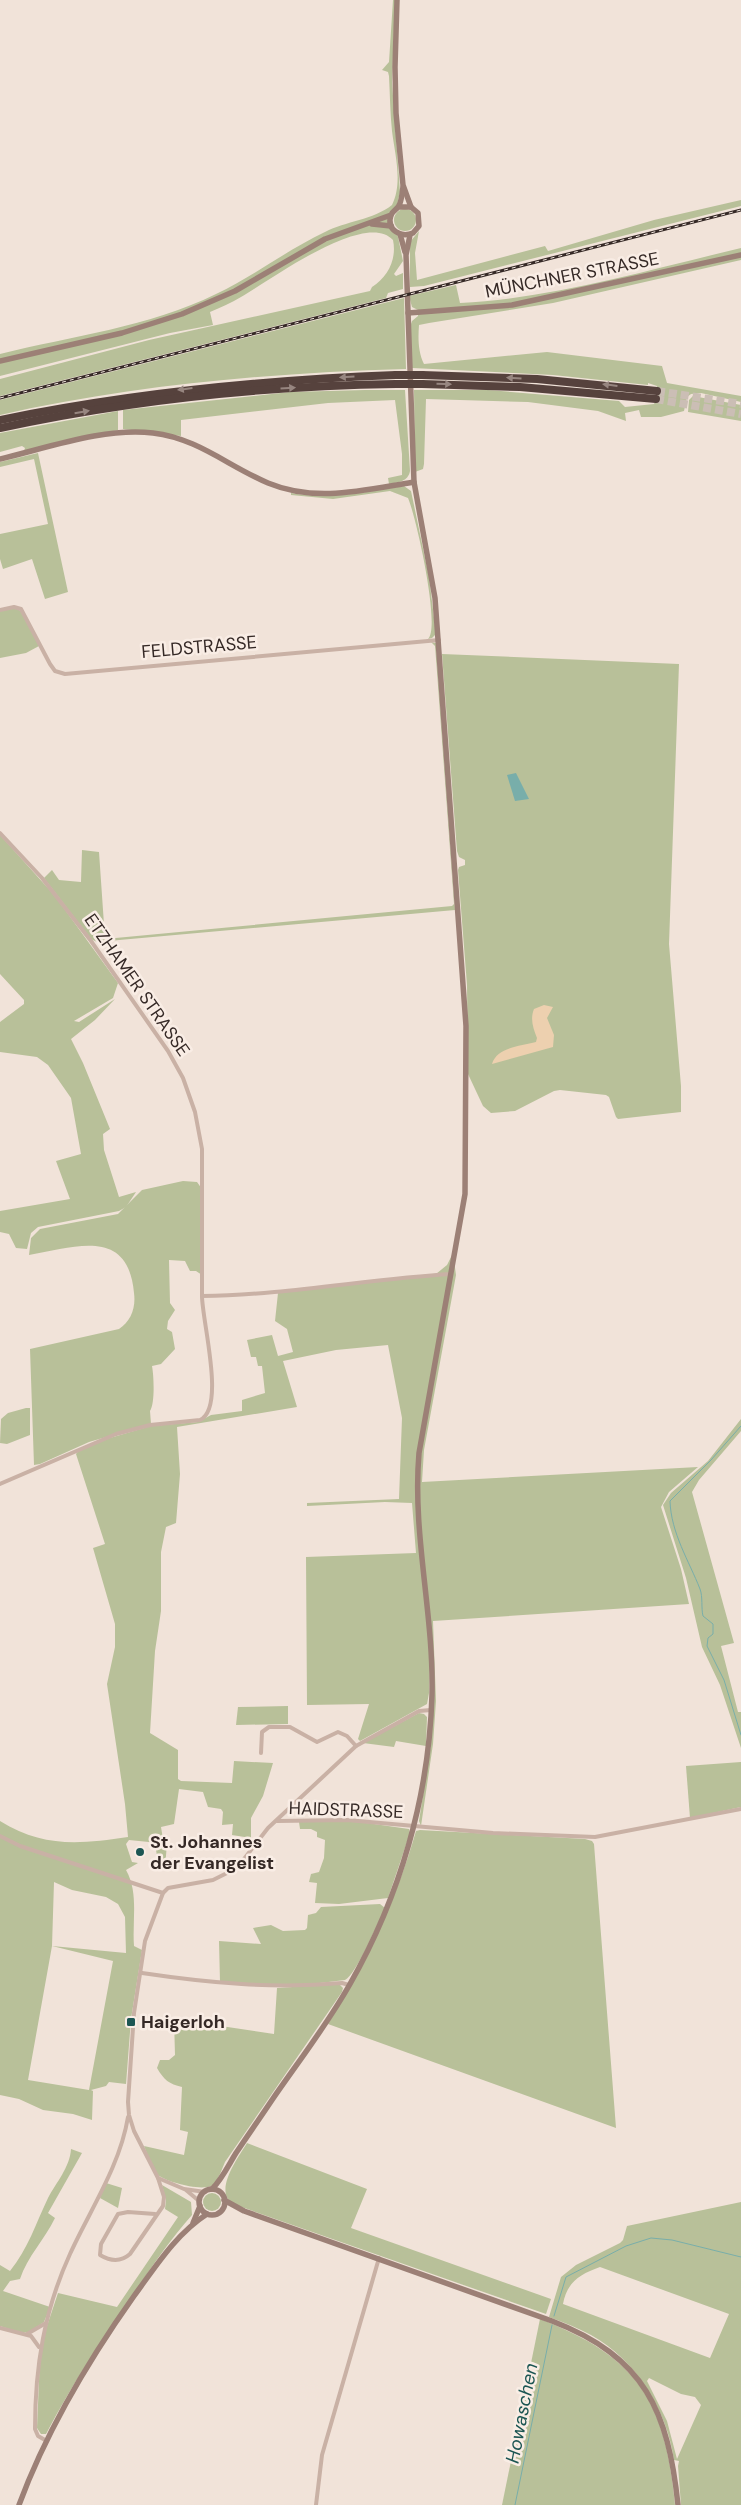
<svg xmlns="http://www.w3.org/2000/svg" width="741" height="2505" viewBox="0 0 741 2505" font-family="'DM Sans',sans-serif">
	<rect width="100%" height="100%" fill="#f1e3d9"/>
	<g fill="#b8c099" fill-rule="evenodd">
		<path d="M393,0H395L392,82L400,192L397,205L389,213L398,237L403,261L394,274L396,276L403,273V289L388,293L386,298L0,396V379L149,340L370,291L372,287C388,277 397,259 393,240C365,209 268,282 241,297C231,303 221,307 210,312L213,325L170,333L0,376V354C72,336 149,327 216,294C254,276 287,250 325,232C346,221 373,220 392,205C403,183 395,155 392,131C390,113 390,94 389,76L388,72L382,70L389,62Z"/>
		<path d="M741,200V206L424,286L410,287V242L419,231L415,253L417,280L545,246L548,251L654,220Z"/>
		<circle cx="405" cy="220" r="11"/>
		<path d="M741,248V260L553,303L429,323L419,325C418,338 418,352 424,364L547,352L662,366L667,383L741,396V402L701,393L691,394L687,397L684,411L661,417H641L639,410L625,413L626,421L598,411L528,402L426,399L424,464L423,469L415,472L414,390H488L619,401L625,407L654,404L658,395L657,386L648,383V385L553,375L412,368L410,327L412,321L418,316V310L412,307L409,296L456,285L460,303C555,298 648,270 741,248Z"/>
		<path d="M404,298L406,369C269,373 133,385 0,415V400Z"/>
		<path d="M365,390H405L410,471C408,482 398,482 389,484L388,478L402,475V454L395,400L328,403L181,420V436L123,429V410L290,392Z"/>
		<path d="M693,396L741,405V421L688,412L689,400Z"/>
		<path d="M118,411V430L24,451L25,448L22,446L0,452V433Z"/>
		<path d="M38,453L68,592L45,599L32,559L3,569L0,559V534L48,524L34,459L0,467V462Z"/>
		<path d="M404,486L411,491L429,577L436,634L432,638L428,639C441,628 416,516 408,498L390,491L333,499L291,495V493C329,500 365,492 404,486Z"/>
		<path d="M15,608L21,611L39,646L26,653L0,658V611Z"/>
		<path d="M431,642L436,643L455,910L97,942L91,939L44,878L52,870L59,880L81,882L82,850L99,852L105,939L452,906L454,904L437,672L435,646Z"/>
		<path d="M442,654L679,664L669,944L681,1086V1112L618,1119L616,1117L609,1097L606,1095L560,1090L554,1091L515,1111L491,1113L483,1106L468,1074L467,985L458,870L459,867L465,865V860L459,857L457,851Z"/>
		<path d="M0,835L55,896L118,983L113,998L74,1021L79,1022L115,999L95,1020L71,1039L83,1063L110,1129L103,1134L104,1150L119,1197L136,1192L126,1207L119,1211L38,1227L31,1233L27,1249L16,1248L9,1234L0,1232V1211L70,1199L56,1161L81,1154L71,1098L48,1065L37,1057L0,1052V1022L24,1004V1000L0,974Z"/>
		<path d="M183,1181L197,1182L202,1189V1275L196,1271H190L185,1261L169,1260L170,1303L175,1310L168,1321L167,1329L172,1332L175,1349L161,1364L152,1366C154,1376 155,1404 150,1411L151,1424L89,1442L40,1464L34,1465L30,1349L119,1329C131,1321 136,1308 134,1293C128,1227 76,1247 29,1255L31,1238L40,1229L118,1214L142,1190Z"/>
		<path d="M453,1253L456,1275L424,1450L422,1482L698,1467L669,1492L661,1507L681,1569L689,1604L433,1621L436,1701L433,1744L421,1826L419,1821L431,1744L429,1651V1693L427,1704L360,1741L358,1739L369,1704L307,1705L306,1557L416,1553L412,1503L385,1502L307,1506V1503L399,1499L402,1418L388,1345L336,1350L283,1361L297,1407L177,1427L180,1474L176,1523L166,1527L161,1552V1611L155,1651L150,1733L178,1750V1779L181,1781L232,1783L234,1761L273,1763L263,1796L251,1818V1838L232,1835L233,1824L222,1825L223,1812L221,1809L208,1807L203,1792L179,1789L174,1824L161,1827L163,1839L167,1843L165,1868L159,1867L156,1850L149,1842L129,1840L126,1844L132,1862L138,1863L126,1870C139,1893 132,1920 134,1946L142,1950L131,2019L126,2084L109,2082L106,2086L91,2090L93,2091L92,2120L73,2114L43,2110L19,2099L0,2095V1821C43,1848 80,1844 128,1837L125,1804L107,1684L115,1647V1624L93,1548L105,1544L76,1454L79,1450L103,1440L151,1426L198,1422L211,1415L242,1411V1400L265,1393L262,1366H258L256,1357H251L247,1340L272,1335L278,1356L293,1352L287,1329L275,1321L278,1293L436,1274L447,1265ZM54,1882L72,1890L106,1897L118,1904L125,1917L126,1953L52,1946ZM52,1946L113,1961L89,2090L28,2080Z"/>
		<path d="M26,1408H30V1435L7,1444L0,1443L1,1419L8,1413Z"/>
		<path d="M741,1419V1431L699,1480L692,1492L734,1643L721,1646L738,1712H741V1748L720,1685L702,1647L686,1578L663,1505L671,1493L708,1461Z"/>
		<path d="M288,1706V1724L236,1725L238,1707Z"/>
		<path d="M419,1713L424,1714L427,1717L426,1746L396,1741L394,1747L363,1743Z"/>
		<path d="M741,1762V1807L690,1818L686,1766Z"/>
		<path d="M299,1822H360L409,1829L410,1833L388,1898L339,1904L315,1903L317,1883L309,1882L311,1874L319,1872L324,1858L325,1840L317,1837V1832L311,1829H300Z"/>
		<path d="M420,1830L585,1839L592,1841L594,1844L616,2128L328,2024C366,1963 396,1901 416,1831Z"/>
		<path d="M380,1904L385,1908C378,1922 356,1975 345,1980L295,1986L220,1982L219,1941L261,1944L253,1928L271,1925L283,1931L305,1930L307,1928L308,1915L316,1913L321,1907Z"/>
		<path d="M339,1984L343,1988L342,1992L225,2162C222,2169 219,2178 214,2184C206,2193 166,2182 158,2175C151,2168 148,2155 144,2146L184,2155L188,2132L180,2130L182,2087C169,2084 164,2080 157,2068L160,2060H169L175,2055L174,2019L274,2034L277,1988Z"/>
		<path d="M247,2143L367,2189L351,2228L551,2299L546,2314L233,2204C213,2191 238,2158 247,2143Z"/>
		<path d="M71,2149L82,2153L48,2213L55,2218C45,2239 27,2257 20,2279L10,2281L3,2291L50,2307L44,2322L29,2332L21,2333L0,2326V2265L10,2271C28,2249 36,2223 48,2198C56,2183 70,2167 71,2149Z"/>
		<path d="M106,2183L122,2188L118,2208L100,2198Z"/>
		<path d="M162,2185L191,2202L192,2215C169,2241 150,2269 131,2298C100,2342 71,2386 46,2434H41L37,2428L40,2357L47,2326L58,2293L117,2307L178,2217L165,2209L166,2200Z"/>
		<circle cx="212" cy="2202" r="9"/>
		<path d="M741,2202V2505H681L678,2466L679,2461L674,2460C667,2410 636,2360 591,2335C578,2328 563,2322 549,2317L561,2277L576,2265L620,2243L623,2240L627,2226ZM600,2267L729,2314L710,2358L563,2304C567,2282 580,2274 600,2267ZM649,2378L681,2394L695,2397L701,2405L677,2459L667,2421L647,2381Z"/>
		<path d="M540,2319C638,2357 665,2401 675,2505H502Z"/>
	</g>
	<path fill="#edd0af" d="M544,1005L553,1007L547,1018L554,1035L553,1047L492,1064C497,1047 521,1046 536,1042L537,1038C533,1028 530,1019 534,1009Z"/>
	<path fill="#78aeaa" d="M516,773L529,799L515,801L507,775Z"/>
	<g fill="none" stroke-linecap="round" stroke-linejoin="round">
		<g stroke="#78aeaa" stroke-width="1">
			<path d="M741,1426L711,1460L670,1501C671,1533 689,1561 700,1589C703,1597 701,1608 703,1616L713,1624V1634L708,1638L707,1646L724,1680L741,1735"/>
			<path d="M554,2316L566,2277L626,2246L651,2238L672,2240L741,2257"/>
			<path d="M515,2505L552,2325"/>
		</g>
		<g stroke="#cbbeb5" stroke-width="8" stroke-dasharray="8 4" stroke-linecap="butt">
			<path d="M657,391L741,404"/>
			<path d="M656,399L741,414"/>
		</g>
		<g stroke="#c9b1a5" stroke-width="4">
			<path d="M0,610L14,607L21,609L50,664L55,671L65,674L439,640"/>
			<path d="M0,833L42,878L91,941L168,1051L183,1078L195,1112L202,1149V1296"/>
			<path d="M0,1484L116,1434L150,1425L200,1420C226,1408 202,1321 202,1296C286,1295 368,1279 451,1274"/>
			<path d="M261,1753L262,1732L269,1727H290L317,1742L338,1732L347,1736L356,1746"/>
			<path d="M277,1821L347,1820L493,1833L595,1837L741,1809"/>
			<path d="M0,1836L20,1846L163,1893"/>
			<path d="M142,1973C209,1983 274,1989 342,1983L349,1985"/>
			<path d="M186,2190L199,2201"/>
			<path d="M205,2192L184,2189L158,2178L134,2131L129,2115L128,2102L134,2013L145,1941L163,1893L168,1888L213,1880L237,1868L268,1828L356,1746L419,1711L431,1710"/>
			<path d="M155,2214L128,2212L118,2214L101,2244L100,2255C110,2261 121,2262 130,2254L163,2206L164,2197L158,2178"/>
			<path d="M0,2328L31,2336L39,2347"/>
			<path d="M27,2334L46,2323"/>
			<path d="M45,2440L38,2436L35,2429C35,2367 44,2311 70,2254C90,2210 120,2166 128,2117"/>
			<path d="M316,2505L322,2455L379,2258"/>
		</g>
		<g stroke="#9c8076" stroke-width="5.5">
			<path d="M397,0L395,67L396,113L403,185L411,207"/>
			<path d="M399,207H411L418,213L419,226L413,233C401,238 386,230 391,215C393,210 399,209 400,203C402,198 402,192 403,187"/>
			<path d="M372,224L391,226"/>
			<path d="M400,234L405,252"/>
			<path d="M408,313L512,305L741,255"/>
			<path d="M0,361L122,333L182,314L235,291L325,239L391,215"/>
			<path d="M0,459C47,448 105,427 153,433C197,438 228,466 268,483C316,503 364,490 414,482"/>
			<path d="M212,2189C222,2179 228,2166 236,2153C248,2135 260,2118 272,2100C298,2062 327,2025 350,1984C400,1896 429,1797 432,1695C434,1614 412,1534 419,1453L465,1194L466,1026L435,598L414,482L406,255L410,235"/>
			<circle cx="212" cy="2202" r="13"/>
			<path d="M224,2200L244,2211L552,2321C645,2357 668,2411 678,2505"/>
			<path d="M193,2223L200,2206"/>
			<path d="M19,2505C47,2429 88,2361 134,2296C156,2266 176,2234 207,2214"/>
		</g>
		<g stroke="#56423d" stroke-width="8">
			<path d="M422,375L537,379L657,391"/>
			<path d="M422,384L520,387L656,399"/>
			<path d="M0,420C131,393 262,380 396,375"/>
			<path d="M0,428C130,400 263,386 396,384"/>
		</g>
		<g stroke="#352926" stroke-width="3">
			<path id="rail" d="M0,398L741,210"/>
		</g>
		<use href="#rail" stroke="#f9ede5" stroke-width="1" stroke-dasharray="4" stroke-linecap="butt"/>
		<g stroke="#56423d" stroke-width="8">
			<path d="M396,375H422"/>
			<path d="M396,384H422"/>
		</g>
	</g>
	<defs><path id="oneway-solid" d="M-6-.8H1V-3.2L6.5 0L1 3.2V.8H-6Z" transform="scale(1.25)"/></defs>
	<g fill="#978680">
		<use href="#oneway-solid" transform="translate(347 377) rotate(177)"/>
		<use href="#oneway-solid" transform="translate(514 378) rotate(-177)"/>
		<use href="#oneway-solid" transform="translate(444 384) rotate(2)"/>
		<use href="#oneway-solid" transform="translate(610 385) rotate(-173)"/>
		<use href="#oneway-solid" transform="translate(288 388) rotate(-4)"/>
		<use href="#oneway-solid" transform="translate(185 389) rotate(173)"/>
		<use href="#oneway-solid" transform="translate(82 412) rotate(-10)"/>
	</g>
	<g fill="#1c5653" stroke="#f9ede5" stroke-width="2">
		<circle cx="140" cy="1852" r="5"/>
		<rect x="126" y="2017" width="10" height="10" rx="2.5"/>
	</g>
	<g text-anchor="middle" stroke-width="5" stroke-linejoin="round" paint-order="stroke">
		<g font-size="18" fill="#352926" stroke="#f9ede5">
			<text transform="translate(572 275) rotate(-11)" y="6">MÜNCHNER STRASSE</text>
			<text transform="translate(199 647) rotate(-5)" y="6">FELDSTRASSE</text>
			<text transform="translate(137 985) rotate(55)" y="6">ETZHAMER STRASSE</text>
			<text transform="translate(346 1810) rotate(2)" y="6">HAIDSTRASSE</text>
		</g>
		<g font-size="18" font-weight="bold" fill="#352926" stroke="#f9ede5" text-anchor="start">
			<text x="150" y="1848">St. Johannes<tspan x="150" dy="21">der Evangelist</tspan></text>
			<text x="141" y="2028">Haigerloh</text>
		</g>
		<g font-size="19" font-style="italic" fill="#1c5653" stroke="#f9ede5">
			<text transform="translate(521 2413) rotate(-79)" y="7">Howaschen</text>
		</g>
	</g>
</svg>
